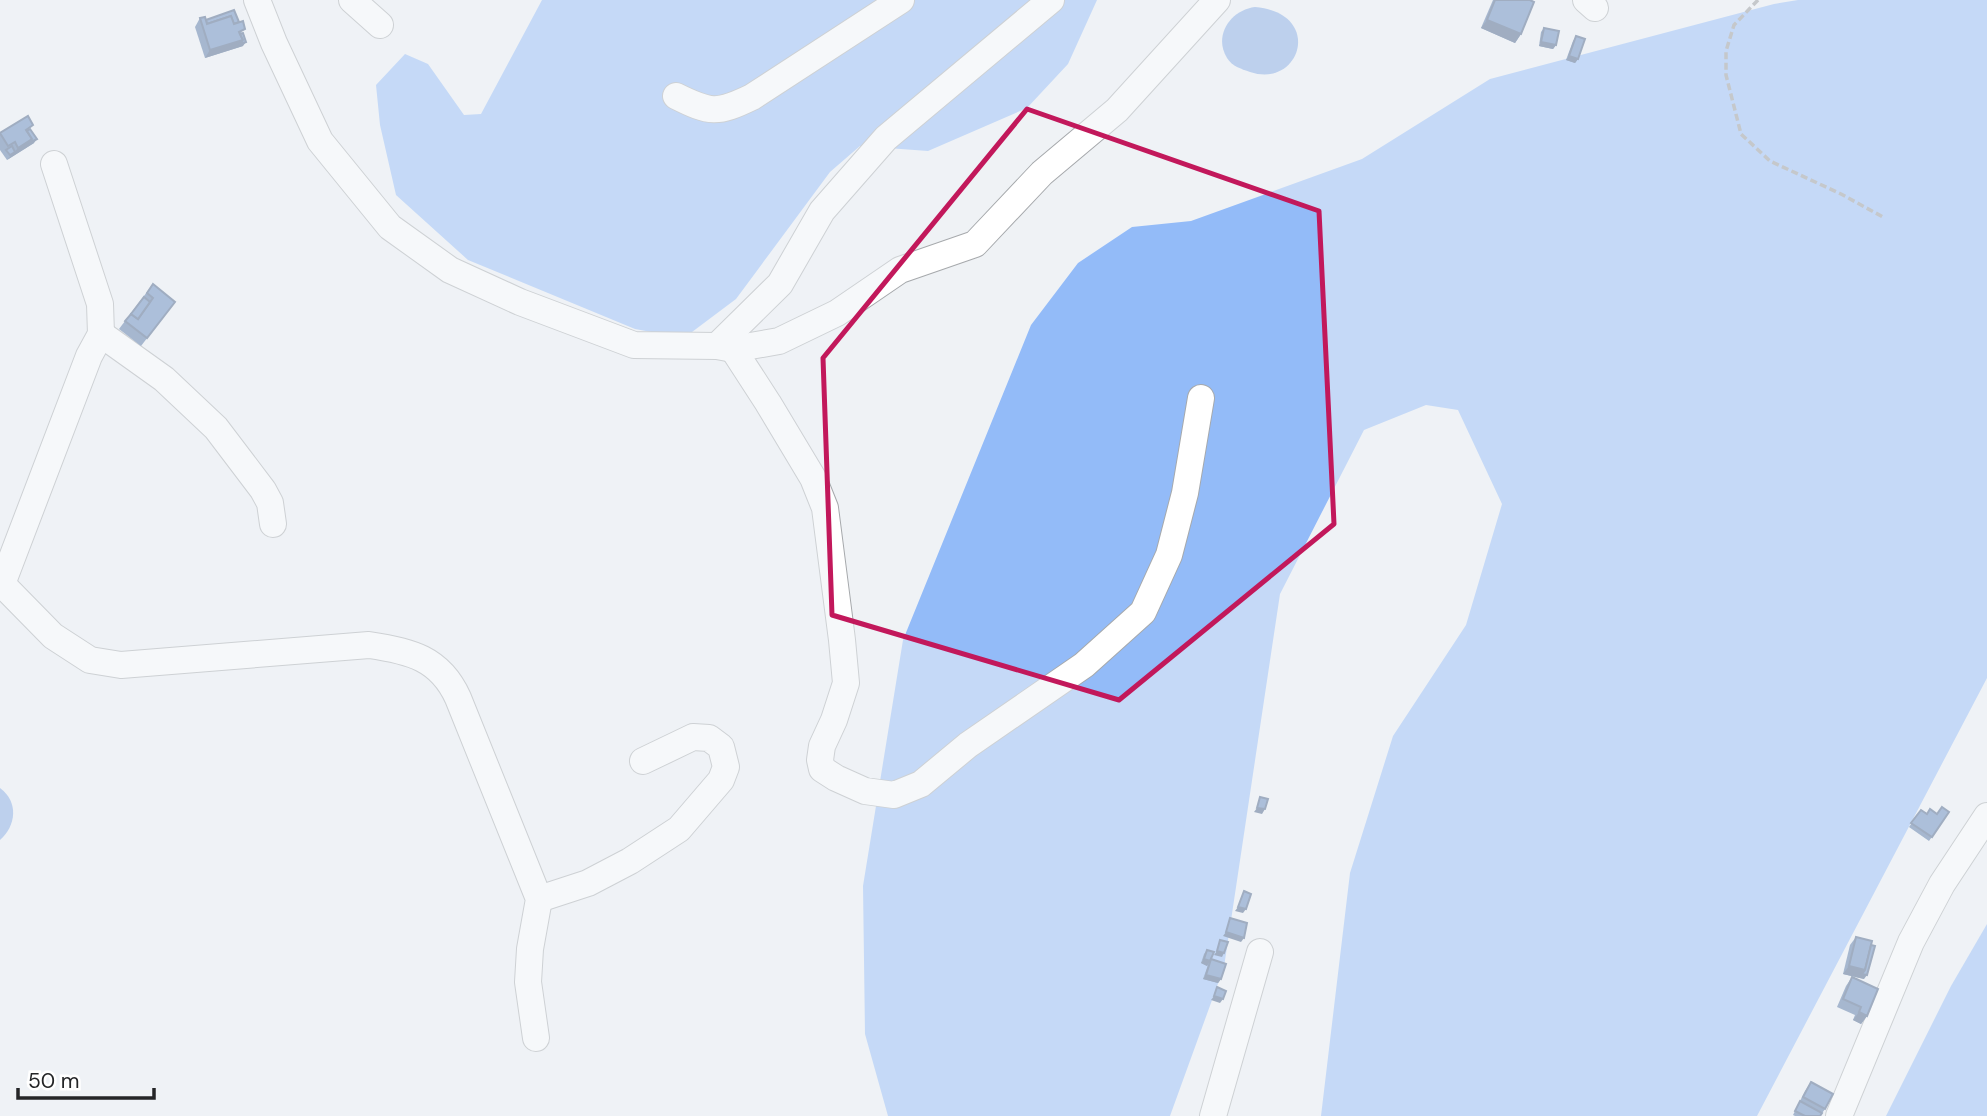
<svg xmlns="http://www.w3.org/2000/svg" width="1987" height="1116" viewBox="0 0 1987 1116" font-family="'DM Sans',sans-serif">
	<rect width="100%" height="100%" fill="#eff2f5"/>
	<g fill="#93bbf8">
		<path d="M542,0H1097L1068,64L1027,108L928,151L860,146L830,172L736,299L684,338L635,329L468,260L396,195L380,125L376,85L405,54L428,64L464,115L481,114Z"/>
		<path d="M1798,0H1987V678L1757,1116H1321L1350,873L1393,736L1466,625L1502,504L1458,410L1426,405L1364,430L1280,594L1224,967L1170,1116H888L865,1034L863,886L903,640L1031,325L1078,263L1132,227L1191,221L1362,159L1490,79L1774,4Z"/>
		<path d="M1987,924V1116H1886L1951,986Z"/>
	</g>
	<g fill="#80a7e3">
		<path d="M1255,7C1324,13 1301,89 1250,72C1241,69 1232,66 1227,58C1213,35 1231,10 1255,7Z"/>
		<path d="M0,788C19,802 16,826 0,840Z"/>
	</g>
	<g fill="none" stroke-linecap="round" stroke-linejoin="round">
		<g stroke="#a6a9ac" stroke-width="28">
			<g id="minor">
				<path d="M257,0L274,43L320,141L390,227L450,270L520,302L634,345L717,346L733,349L779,341L837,313L900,270L975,244L1042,173L1117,110L1217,0"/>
				<path d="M352,0L380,25"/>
				<path d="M1586,0L1595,8"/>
				<path d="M676,96C710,113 717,114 752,97L901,0"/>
				<path d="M101,334L164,379L216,428L263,490L270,503L273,524"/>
				<path d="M717,346L780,284L822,211L886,138L1051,0"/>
				<path d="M733,349L768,403L813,478L825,508L842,640L846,683L834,720L822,746L820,760L822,769L836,778L865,791L894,795L921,784L968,745L1084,665L1143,612L1169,555L1185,493L1201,398"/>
				<path d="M2,584L53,636L90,660L121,665L369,645C410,651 440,658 458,698L539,899L530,949L528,982L536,1038"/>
				<path d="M2,584L89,356L101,334L100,304L54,164"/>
				<path d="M539,899L588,883L630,861L679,829L721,780L726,767L721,747L709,738L693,737L643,761"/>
				<path d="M1213,1116L1260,952"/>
				<path d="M1839,1116L1911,942L1942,884L1987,816"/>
			</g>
		</g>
		<path stroke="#929497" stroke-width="3.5" stroke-dasharray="7 3.5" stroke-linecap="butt" d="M1758,0L1734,25L1726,51V75L1741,134L1770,161L1841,194L1883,217"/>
		<use href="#minor" stroke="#fff" stroke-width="26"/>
	</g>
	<g fill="#4e6f9f">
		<path d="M1493,0H1530L1521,34L1515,43L1481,28Z"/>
		<path d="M200,18L243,33V46L205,58L195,27Z"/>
		<path d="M1544,28L1556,45L1553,49L1539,46L1541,32Z"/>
		<path d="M1576,36L1578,59L1575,63L1566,60L1573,41Z"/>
		<path d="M30,129L34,143L7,160L0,150V133Z"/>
		<path d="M153,284L175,302L141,346L119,329Z"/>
		<path d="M1921,810L1927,814L1949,812L1929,841L1909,827Z"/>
		<path d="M1856,937L1871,945L1864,979L1843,974L1850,945Z"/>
		<path d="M1207,950L1211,960L1221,979L1218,983L1203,979L1208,965L1207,966L1201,963L1204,954Z"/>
		<path d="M1852,977L1867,1016L1861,1024L1853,1020L1855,1015L1837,1007L1846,986Z"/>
		<path d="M1811,1082L1825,1109L1820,1116H1795L1793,1115L1805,1091Z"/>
	</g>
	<g fill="#405a82">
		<path d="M1487,20L1521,34L1515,43L1481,28Z"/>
		<path d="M243,40L246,42L243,46L205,58L210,50Z"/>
		<path d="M1541,42L1556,45L1553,49L1539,46Z"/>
		<path d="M1569,56L1578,59L1575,63L1566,60Z"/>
		<path d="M32,139H37L34,143L7,160L18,148Z"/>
		<path d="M1257,808L1265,809L1262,814L1254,812Z"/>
		<path d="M1238,907L1246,909L1243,913L1235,911Z"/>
		<path d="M1226,932L1244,938L1241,942L1223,936Z"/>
		<path d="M1217,951L1224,953L1222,957L1214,955Z"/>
		<path d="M1204,959L1210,961L1207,966L1201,963Z"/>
		<path d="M1849,966L1865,970L1867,975L1864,979L1843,974Z"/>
		<path d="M1206,975L1221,979L1218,983L1203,979Z"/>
		<path d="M1214,996L1223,999L1220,1003L1211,1000Z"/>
		<path d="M1859,1012L1867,1016L1861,1024L1853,1020Z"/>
	</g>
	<g fill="#5b81b9" stroke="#405a82" stroke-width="2">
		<path d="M1495,0H1530L1534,2L1521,34L1487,20Z"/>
		<path d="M234,10L239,22L234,24L231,16L207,24L206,20Z"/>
		<path d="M231,16L234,24L243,21L245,29L239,32L243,40L210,50L200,18L205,17L207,24Z"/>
		<path d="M1544,28L1559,31L1556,45L1541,42Z"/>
		<path d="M243,33L246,42L240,44L243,40L240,34Z"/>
		<path d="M1576,36L1585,39L1578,59L1569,56Z"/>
		<path d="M28,116L33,125L26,130L32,139L18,148L15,142L8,146L0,133Z"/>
		<path d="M30,129L37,139L29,143L32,139L27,131Z"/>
		<path d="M12,146L15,152L10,155L6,150Z"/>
		<path d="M153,284L175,302L147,338L125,321L131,314L138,319L153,298L147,293Z"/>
		<path d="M144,297L150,302L138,319L131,314Z"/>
		<path d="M1260,797L1268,799L1265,809L1257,808Z"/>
		<path d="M1942,807L1949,812L1932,837L1911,823L1921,810L1927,814L1930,809L1937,814Z"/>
		<path d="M1244,891L1251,894L1246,909L1238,907Z"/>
		<path d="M1230,918L1247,923L1244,938L1226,932Z"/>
		<path d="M1856,937L1872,941L1865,970L1849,966Z"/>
		<path d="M1220,940L1228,942L1224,953L1217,951Z"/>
		<path d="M1871,945L1875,946L1867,975L1862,974L1865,970Z"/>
		<path d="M1207,950L1214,952L1210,961L1204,959Z"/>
		<path d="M1211,959L1226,964L1221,979L1206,975Z"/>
		<path d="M1852,977L1878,989L1867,1016L1859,1012L1861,1007L1843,999Z"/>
		<path d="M1217,987L1226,991L1223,999L1214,996Z"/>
		<path d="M1811,1082L1833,1094L1825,1109L1803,1097Z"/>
		<path d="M1800,1101L1822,1113L1820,1116H1805L1795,1111Z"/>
	</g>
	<path d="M0 0H1987V1116H0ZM1027,109L1319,211L1334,524L1119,700L832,615L823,358Z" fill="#eff2f5" fill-opacity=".55" fill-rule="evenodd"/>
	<path fill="none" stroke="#c2185b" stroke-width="5" stroke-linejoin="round" d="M1027,109L1319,211L1334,524L1119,700L832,615L823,358Z"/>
	<path d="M18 1088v10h136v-10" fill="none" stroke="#242527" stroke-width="3.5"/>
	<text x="28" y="1088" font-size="21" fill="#242527" stroke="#ffffff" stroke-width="5" paint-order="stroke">50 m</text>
</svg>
